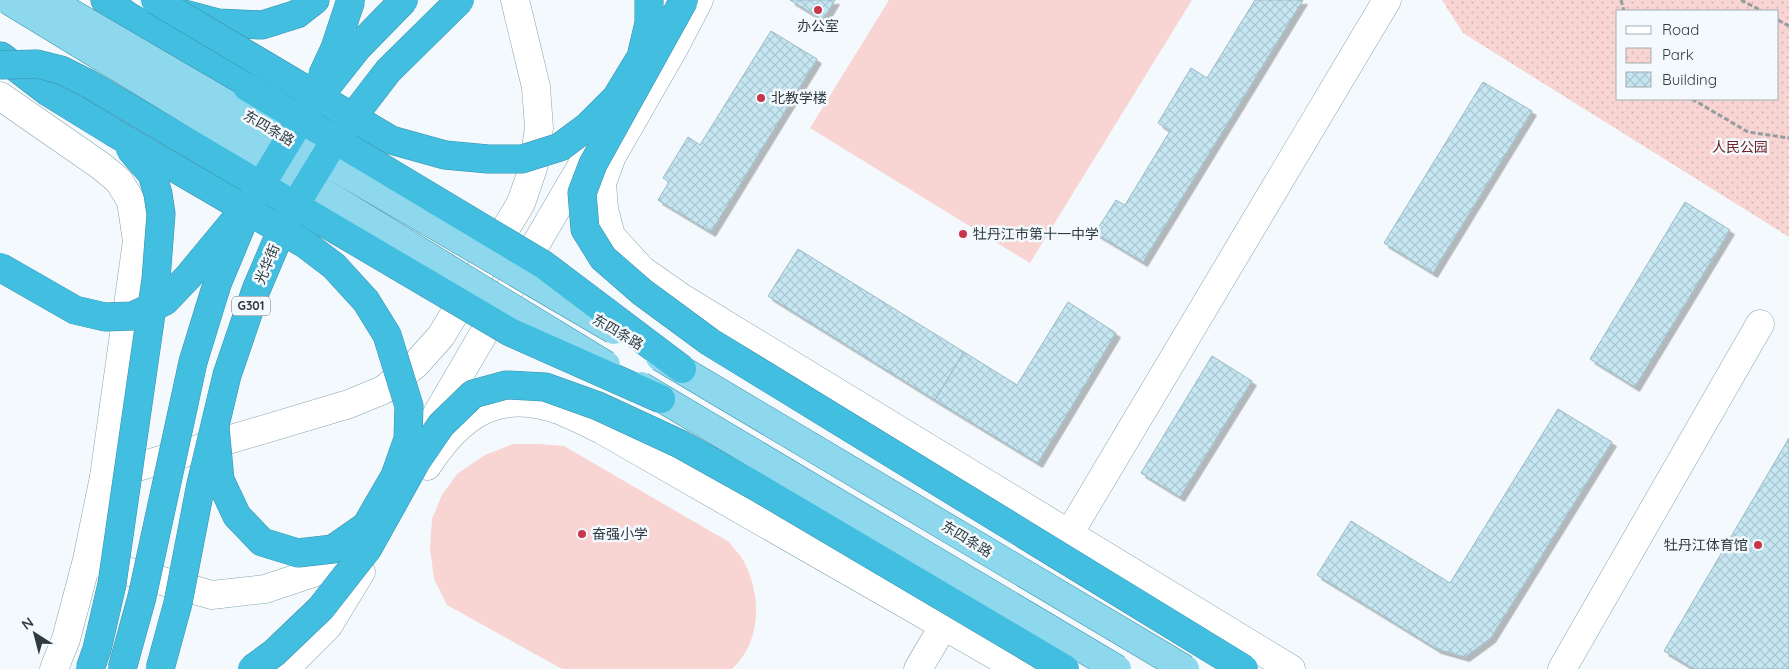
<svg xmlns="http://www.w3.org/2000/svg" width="1789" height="669" viewBox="0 0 1789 669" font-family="Quicksand,'Noto Sans SC',sans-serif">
	<defs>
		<pattern id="park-dots" width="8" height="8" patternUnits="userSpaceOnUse" patternTransform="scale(1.25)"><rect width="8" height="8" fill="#f8d4d3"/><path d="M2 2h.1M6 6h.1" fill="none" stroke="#d5b7b6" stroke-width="1.8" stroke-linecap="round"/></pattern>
		<pattern id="building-cross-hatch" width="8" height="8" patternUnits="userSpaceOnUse" patternTransform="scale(1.25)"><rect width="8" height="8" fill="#c6e7f2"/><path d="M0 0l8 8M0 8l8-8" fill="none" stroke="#aac7d1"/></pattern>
		<filter id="shadow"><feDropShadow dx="4.5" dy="4.5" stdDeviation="0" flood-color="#0004"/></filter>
	</defs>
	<rect width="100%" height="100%" fill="#f3f9fc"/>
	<path fill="url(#park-dots)" fill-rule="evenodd" d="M1442,0H1789V237L1463,33ZM1618,11H1778V99H1618Z"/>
	<g fill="#f8d4d3">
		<path d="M889,0H1192L1030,263L810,128Z"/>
		<path d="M513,444H538L564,446L729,542C734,549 742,556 745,564C762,598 761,642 732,669H562L447,605L434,579L430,548L432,519L442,495L457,474L485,455Z"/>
	</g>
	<g fill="url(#building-cross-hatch)" stroke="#9abac5" filter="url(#shadow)">
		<path d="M790,0H835L823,20Z"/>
		<path d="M1255,0H1303L1143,262L1095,233L1116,200L1125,205L1170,131L1158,123L1191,68L1207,78Z"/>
		<path d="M771,31L817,59L711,232L658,200L669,182L663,178L688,137L700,145Z"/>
		<path d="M1483,82L1532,111L1433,273L1384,243Z"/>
		<path d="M1685,202L1730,230L1635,387L1590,359Z"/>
		<path d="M798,249L964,352L935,400L768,296Z"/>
		<path d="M1068,302L1116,333L1038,463L935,400L964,352L1017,385Z"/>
		<path d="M1212,356L1252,381L1180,497L1141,473Z"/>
		<path d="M1558,409L1612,442L1491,638L1465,657L1437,649L1317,575L1351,521L1450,583Z"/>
		<path d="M1789,438V669H1694L1664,651Z"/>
	</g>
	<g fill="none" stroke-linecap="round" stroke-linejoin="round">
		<g stroke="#86a6b0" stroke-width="29">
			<g id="minor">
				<path d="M699,0L674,48L612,156L602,183L604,209L611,236L642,270L682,298L1291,669"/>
				<path d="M0,96L101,166L119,181L131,201L137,241L104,477L87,560L66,639L54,669"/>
				<path d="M424,436L589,153"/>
				<path d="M427,466C460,415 498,388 559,410C574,416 588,423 602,430L1019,669"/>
				<path d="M104,477L349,404L383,390L416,364L441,336L521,203L533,168L539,128L536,87L515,0"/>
				<path d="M1069,534L1387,0"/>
				<path d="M91,561L212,595L265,589L313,573L356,554L371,540"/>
				<path d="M285,669L328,626L361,572"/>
				<path d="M918,669L944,625"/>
				<path d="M1562,669L1760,324"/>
			</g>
		</g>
		<g stroke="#3b90a9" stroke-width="29">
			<g id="highway">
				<path d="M105,0L128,16L247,87"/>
				<path d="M184,14L218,23L262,25L297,14L315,0"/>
				<path d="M1,56L48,92L113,132"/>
			</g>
		</g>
		<g stroke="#939da1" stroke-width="3" stroke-dasharray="5 2.5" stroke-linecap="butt">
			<path d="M1621,0L1624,11"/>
			<path d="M1741,0L1762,11"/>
			<path d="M1778,20L1789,26"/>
			<path d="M1692,99L1748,132L1789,138"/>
		</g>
		<use href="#minor" stroke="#fff" stroke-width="28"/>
		<use href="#highway" stroke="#42bee1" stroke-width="28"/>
		<g stroke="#3b90a9" stroke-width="29" stroke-linecap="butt">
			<g id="major-bridge">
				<path d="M8,0L606,365"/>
				<path d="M49,0L614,330"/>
				<path d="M660,357L1185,669"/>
				<path d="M641,386L1117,669"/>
			</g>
		</g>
		<g stroke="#3b90a9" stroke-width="29" stroke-linecap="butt">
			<g id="highway-bridge">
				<path d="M155,0L391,140L445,155L488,159H522L560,147L587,127L616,98L641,57L649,23V0"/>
				<path d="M684,0L593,164L582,193L585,229L603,258L642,292L710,342L1244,669"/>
				<path d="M0,65L37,64L61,70L87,83L510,332L661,399"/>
				<path d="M322,76L335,48L351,0"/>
				<path d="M247,87L544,265L682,369"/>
				<path d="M113,132L305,244L334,266L366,301L387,335L409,406L408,439L395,476L366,526L333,549L298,553L262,542L237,516L220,480L215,427"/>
				<path d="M0,267L75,310L105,317L133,316L165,301L188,277L236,219"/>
				<path d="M90,669L97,649L112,584L156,279L161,214L158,194L152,174L130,149"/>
				<path d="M122,669L142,597L193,362L217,284L252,200L301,119L358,47L404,0"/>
				<path d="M160,669L178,603L201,484L227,375L256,290L285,222L335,140L388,71L460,0"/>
				<path d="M252,669L274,653L321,608L368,548L417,460L441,425L473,394L506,385L545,387L598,406L680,444L757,487L1065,669"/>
			</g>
		</g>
		<use href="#major-bridge" stroke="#8ed8ed" stroke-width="28"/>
		<use href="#highway-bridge" stroke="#42bee1" stroke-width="28"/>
	</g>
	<g fill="#c73749" stroke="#f3f9fc" stroke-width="2">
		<circle cx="818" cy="10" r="5"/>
		<circle cx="761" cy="98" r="5"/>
		<circle cx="963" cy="234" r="5"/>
		<circle cx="582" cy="534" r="5"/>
		<circle cx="1758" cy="545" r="5"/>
	</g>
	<g text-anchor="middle" stroke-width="5" stroke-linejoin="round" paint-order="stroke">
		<rect fill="#f3f9fc" stroke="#697478" stroke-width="1" x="232" y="296.5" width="38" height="19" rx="4"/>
		<g font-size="12" font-weight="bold" fill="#2e3b40">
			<text x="251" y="310">G301</text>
		</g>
		<g font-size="14" fill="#2e3b40" stroke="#f3f9fc" text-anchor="start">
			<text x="818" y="31" text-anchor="middle">办公室</text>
			<text x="771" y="103">北教学楼</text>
			<text x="973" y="239">牡丹江市第十一中学</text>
			<text x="592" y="539">奋强小学</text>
			<text x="1748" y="550" text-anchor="end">牡丹江体育馆</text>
		</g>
		<g font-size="14" fill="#2e3b40" stroke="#f3f9fc">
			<text transform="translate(269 128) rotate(30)" y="5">东四条路</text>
			<text transform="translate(267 264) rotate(-67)" y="5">光华街</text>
			<text transform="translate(618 332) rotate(30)" y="5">东四条路</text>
			<text transform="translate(967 539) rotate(31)" y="5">东四条路</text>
		</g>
		<g font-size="14" fill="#6e252c" stroke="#f3f9fc">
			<text x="1740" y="152">人民公园</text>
		</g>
	</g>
	<rect x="1616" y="10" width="162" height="90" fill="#f3f9fc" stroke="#a4adb1"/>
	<rect x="1626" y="26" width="25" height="8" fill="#ffffff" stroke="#a4adb1"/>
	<text x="1662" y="35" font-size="15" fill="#2e3b40">Road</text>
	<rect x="1626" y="48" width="25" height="15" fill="url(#park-dots)" stroke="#a4adb1"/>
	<text x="1662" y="60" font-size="15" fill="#2e3b40">Park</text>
	<rect x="1626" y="72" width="25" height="15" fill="url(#building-cross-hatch)" stroke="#a4adb1"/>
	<text x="1662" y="85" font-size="15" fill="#2e3b40">Building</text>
	<g transform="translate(35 634) rotate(324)" stroke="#f3f9fc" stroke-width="4" paint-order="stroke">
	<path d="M0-4L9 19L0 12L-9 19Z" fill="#2e3b40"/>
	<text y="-8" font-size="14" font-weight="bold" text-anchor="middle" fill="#2e3b40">N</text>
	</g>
</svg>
